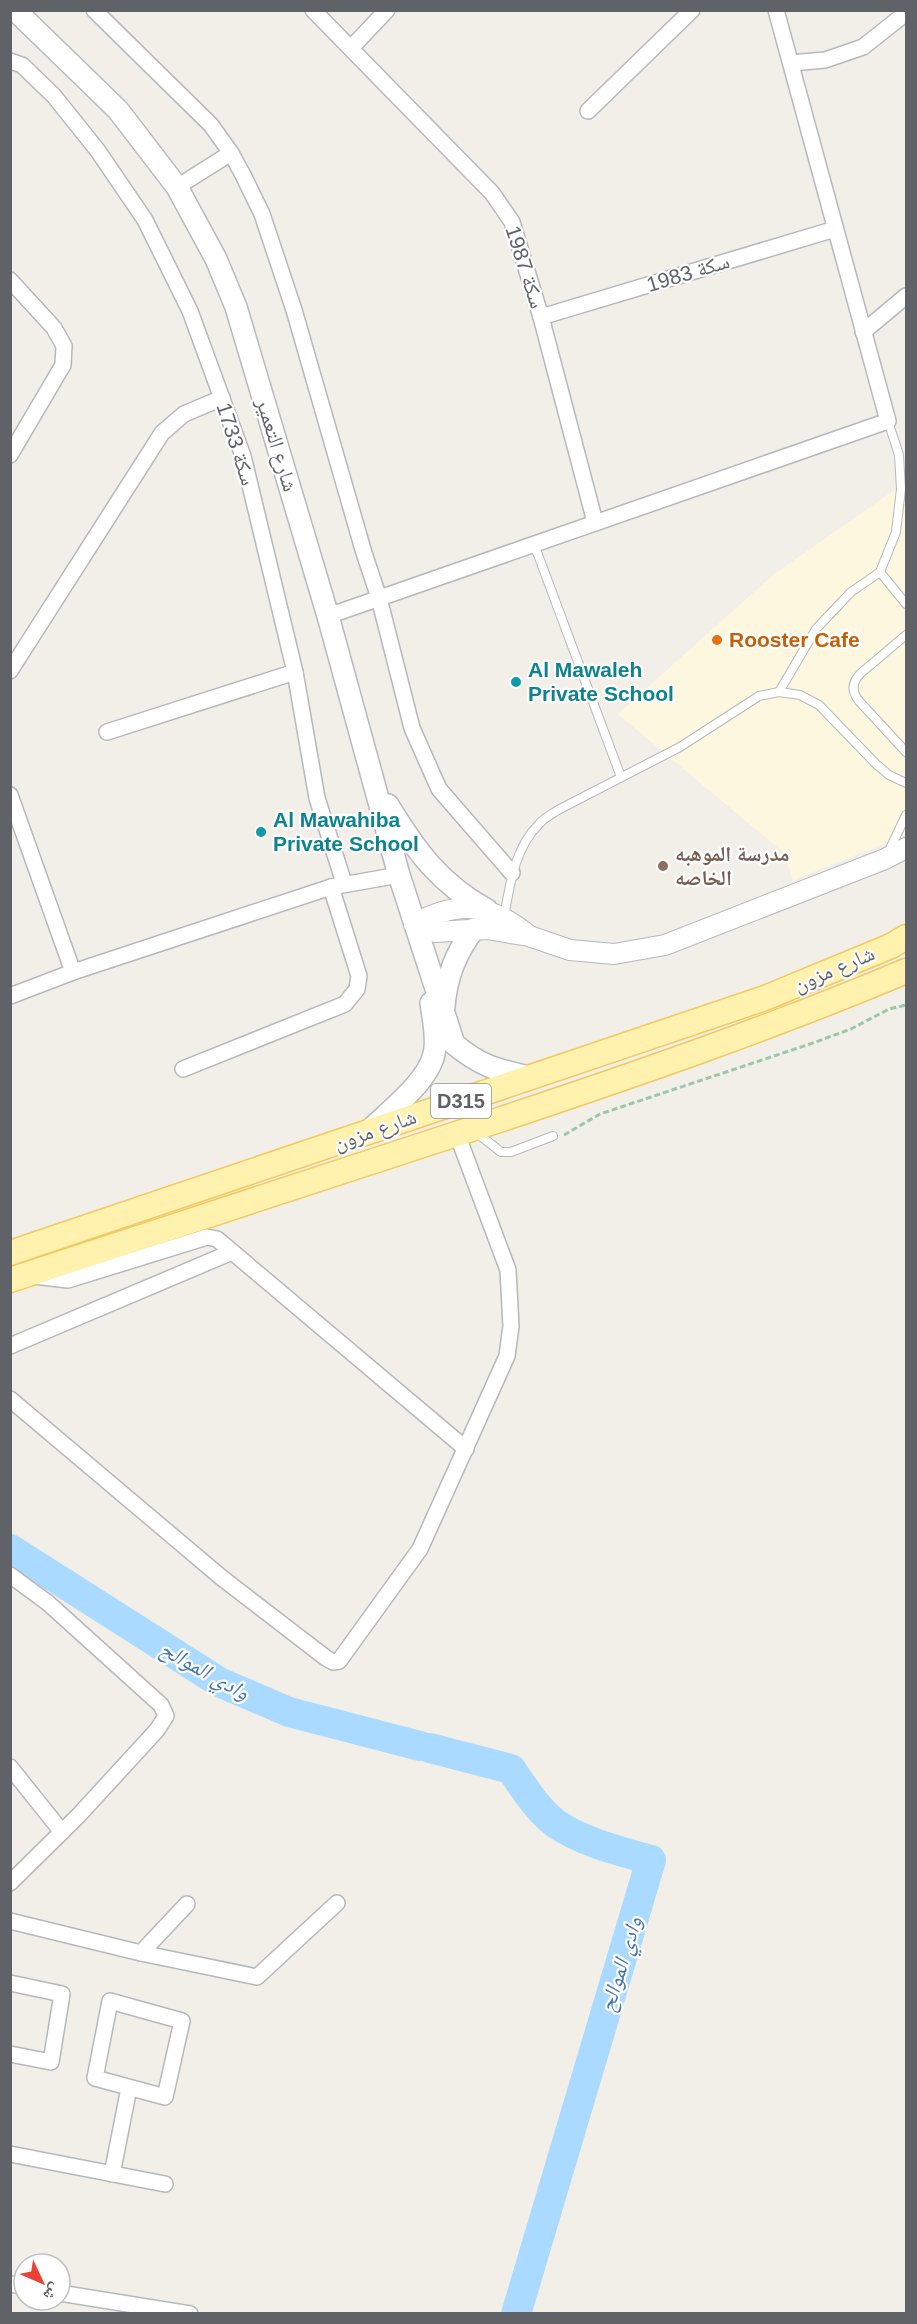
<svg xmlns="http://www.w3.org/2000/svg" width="917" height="2324" viewBox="0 0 917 2324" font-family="Helvetica,'Noto Naskh Arabic',sans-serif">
	<rect width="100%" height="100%" fill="#f1efe8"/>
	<path fill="#fef7e0" d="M906,482V835L793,880L784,853L618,714L773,575Z"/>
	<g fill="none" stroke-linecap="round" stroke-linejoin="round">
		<g stroke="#aadaff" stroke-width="30">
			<path d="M10,1549L219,1682L289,1712L420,1746"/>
			<path d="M430,1748L511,1769C524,1788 537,1809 555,1823C582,1842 619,1851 651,1860L516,2314"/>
		</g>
		<g stroke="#b5b8bc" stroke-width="10">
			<g id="service">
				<path d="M534,544L621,777"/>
				<path d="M880,572L906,604"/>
				<path d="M906,635L861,673C852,682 851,691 859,701L906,752"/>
				<path d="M779,692L816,629L851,592L880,572L896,532L901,489L899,455L888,421"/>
				<path d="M889,851L906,815"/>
				<path d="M504,917C510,885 514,849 539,824C544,818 552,814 558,810L680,747L759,696L779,692L800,695L819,705L876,764L889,775L906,783"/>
				<path d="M477,1133L501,1152H511L553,1136"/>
			</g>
		</g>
		<g stroke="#b5b8bc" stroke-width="18">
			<g id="minor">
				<path d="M94,10L211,125L231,153L243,175L262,214L294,310L364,553L379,598L412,728L439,789L512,873"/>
				<path d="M313,10L492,193L512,222L541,317L595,522"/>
				<path d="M351,48L387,10"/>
				<path d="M10,61L22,65L54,96L98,151L145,220L190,311L243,456L295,672L317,798L344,883"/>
				<path d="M791,63L825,60L863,47L906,13"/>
				<path d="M588,111L692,10"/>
				<path d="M177,187L231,153"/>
				<path d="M10,280L54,328L64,346L63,365L10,455"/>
				<path d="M541,317L835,229"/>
				<path d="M863,332L906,296"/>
				<path d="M328,616L888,421L776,10"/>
				<path d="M10,671L162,433L184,414L222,398"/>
				<path d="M107,732L295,672"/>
				<path d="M10,795L73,972"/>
				<path d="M10,996L73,972L331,887L399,875"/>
				<path d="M183,1069L345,1004L357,989L359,976L331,887"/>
				<path d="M34,1276L68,1280L207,1237L217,1239L466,1449"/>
				<path d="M10,1346L232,1252"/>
				<path d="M10,1399L222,1578L326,1658L333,1662L339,1661L420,1549L507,1356L511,1326L508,1270L457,1134"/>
				<path d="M10,1575L48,1603L161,1705L166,1716L157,1730L79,1815L10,1883"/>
				<path d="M10,1767L62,1832"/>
				<path d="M10,1921L141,1953L257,1977L337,1903"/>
				<path d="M141,1953L187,1904"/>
				<path d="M10,1983L62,1994L51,2062L10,2054"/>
				<path d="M110,2001L182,2021L165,2097L95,2078Z"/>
				<path d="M10,2154L165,2184"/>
				<path d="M112,2174L129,2088"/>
				<path d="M10,2284L24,2286"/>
				<path d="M60,2293L190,2314"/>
			</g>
		</g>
		<g stroke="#b5b8bc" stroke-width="22">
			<g id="tertiary">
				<path d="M414,924L435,932L487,929L529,936L570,950L614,954L665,945L885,859L906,848"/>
				<path d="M414,924C459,900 488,903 527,934"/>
			</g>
		</g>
		<g stroke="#b6babf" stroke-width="24">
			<g id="secondary">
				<path d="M15,10L118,110L177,187L216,259L236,307L328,616L399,875L454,1044C482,1067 495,1069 529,1077"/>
				<path d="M388,805C416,851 439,883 487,910"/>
				<path d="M444,1007C446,977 456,952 474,929"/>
				<path d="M368,1132C388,1112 428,1082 434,1054C438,1039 433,1019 431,1003"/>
			</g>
		</g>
		<g stroke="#f2c960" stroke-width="27">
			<g id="primary">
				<path d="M10,1253L765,998L891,946L906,937"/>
				<path d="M10,1280C174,1227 337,1174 499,1120C637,1074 773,1027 906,971"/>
			</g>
		</g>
		<path stroke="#9cc7a9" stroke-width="3" stroke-dasharray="6 3" stroke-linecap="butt" d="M564,1135L600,1114L810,1044L851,1029L889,1009L906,1005"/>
		<use href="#service" stroke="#fff" stroke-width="8"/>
		<use href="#minor" stroke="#fff" stroke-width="15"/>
		<use href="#tertiary" stroke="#fff" stroke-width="20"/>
		<use href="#secondary" stroke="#fff" stroke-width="21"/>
		<use href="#primary" stroke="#fff2af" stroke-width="24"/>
	</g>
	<circle fill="#e8710a" stroke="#fff" stroke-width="2" cx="717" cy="640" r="6"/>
	<g fill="#0f9aa8" stroke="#fff" stroke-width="2">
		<circle cx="516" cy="682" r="6"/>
		<circle cx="261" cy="832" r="6"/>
	</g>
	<circle fill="#8d6e63" stroke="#fff" stroke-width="2" cx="663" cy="866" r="6"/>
	<g text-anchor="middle" stroke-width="4.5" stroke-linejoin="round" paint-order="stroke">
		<rect fill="#fff" stroke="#8f9295" stroke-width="1.5" x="431" y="1084" width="60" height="34" rx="4.5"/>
		<g font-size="20" font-weight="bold" fill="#5f6368">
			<text x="461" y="1108">D315</text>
		</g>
		<g font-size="21" fill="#5f6368" stroke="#fff">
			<text transform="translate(525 267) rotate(72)" y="7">سكة 1987</text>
			<text transform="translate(688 273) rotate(-17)" y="7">سكة 1983</text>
			<text transform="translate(236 444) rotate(72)" y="7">سكة 1733</text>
			<text transform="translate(277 445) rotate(73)" y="7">شارع التعمير</text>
			<text transform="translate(834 969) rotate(-23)" y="7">شارع مزون</text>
			<text transform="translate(375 1130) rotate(-19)" y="7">شارع مزون</text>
		</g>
		<g font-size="21" font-weight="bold" fill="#c56008" stroke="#fff" text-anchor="start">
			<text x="729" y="647">Rooster Cafe</text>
		</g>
		<g font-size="21" font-weight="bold" fill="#0d838f" stroke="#fff" text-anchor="start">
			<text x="528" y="677">Al Mawaleh<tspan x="528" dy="24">Private School</tspan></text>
			<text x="273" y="827">Al Mawahiba<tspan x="273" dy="24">Private School</tspan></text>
		</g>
		<g font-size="21" font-weight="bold" fill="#785e54" stroke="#fff" text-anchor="start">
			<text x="675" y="861">مدرسة الموهبه<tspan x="675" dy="24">الخاصه</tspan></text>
		</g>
		<g font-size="22" font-style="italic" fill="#4174aa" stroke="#fff">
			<text transform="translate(205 1670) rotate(29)" y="8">وادي الموالح</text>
			<text transform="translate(620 1964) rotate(-73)" y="8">وادي الموالح</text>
		</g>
	</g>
	<rect width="917" height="2324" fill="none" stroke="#5f6368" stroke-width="24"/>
	<g transform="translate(42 2282) rotate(134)"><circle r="28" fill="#ffffff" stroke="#bfc1c3" stroke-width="1.5"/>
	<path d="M0-4.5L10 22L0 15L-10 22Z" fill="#ea4335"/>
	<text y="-9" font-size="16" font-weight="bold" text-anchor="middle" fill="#5f6368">ش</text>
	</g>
</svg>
